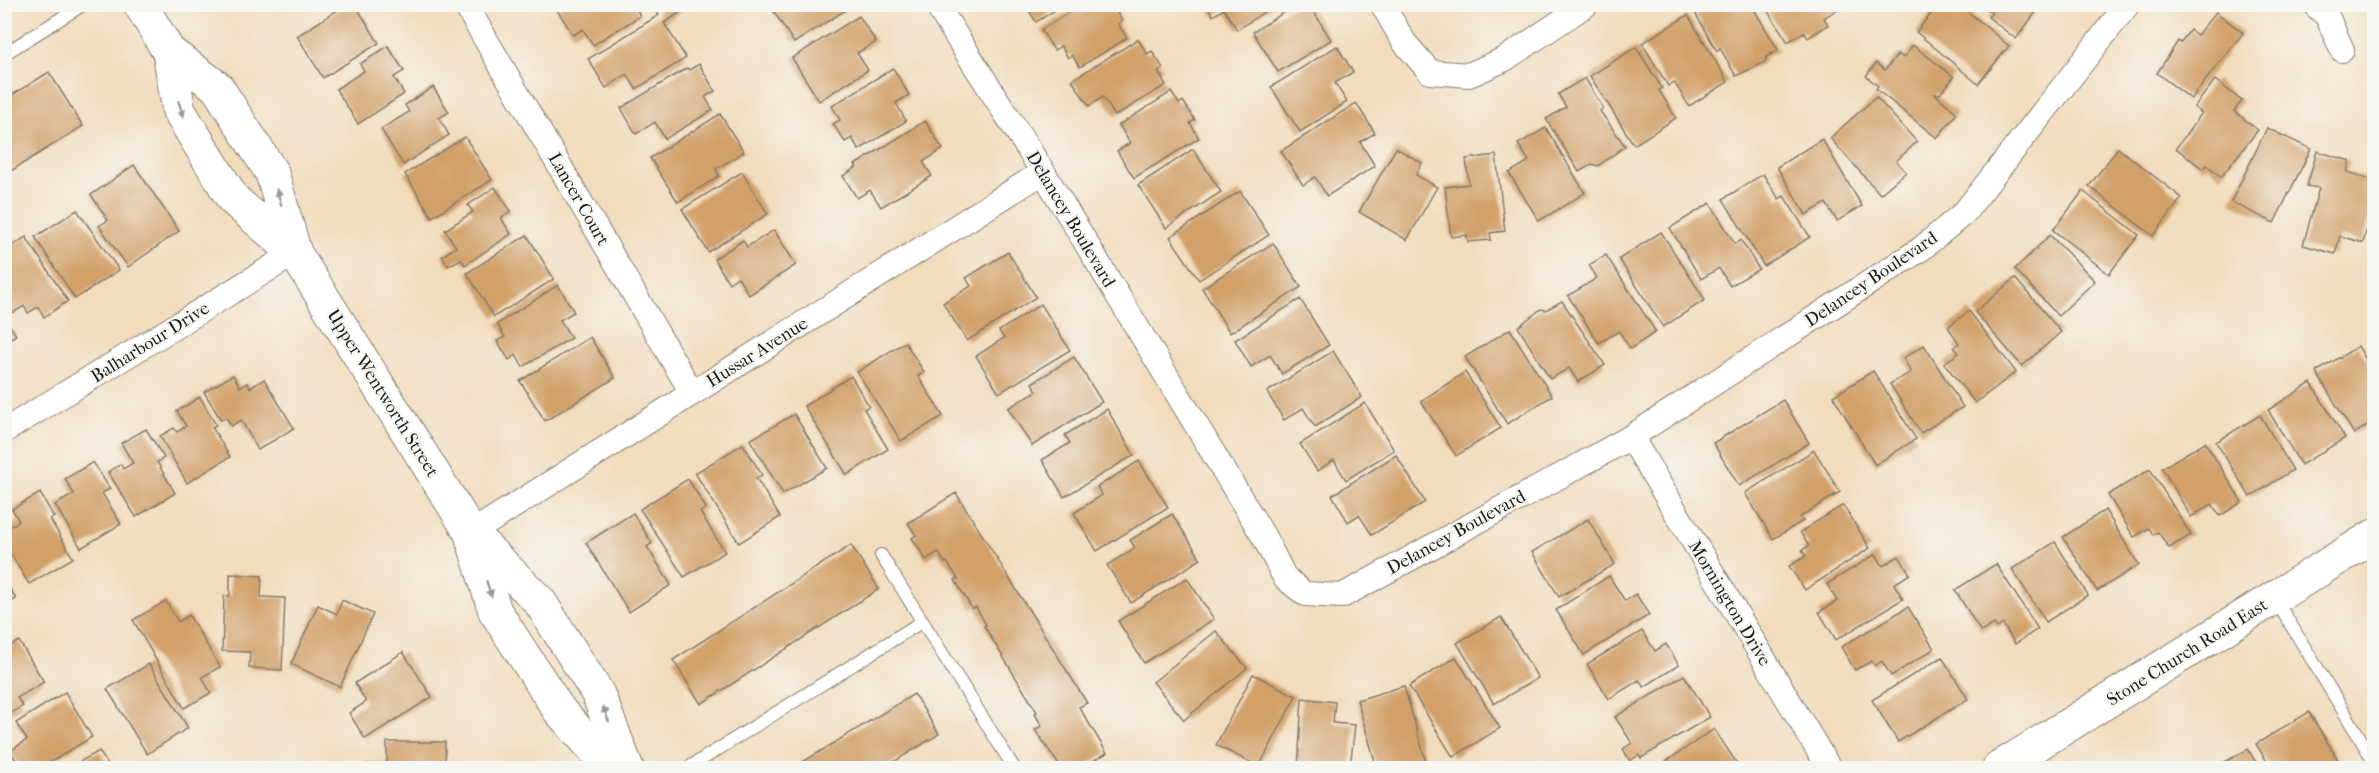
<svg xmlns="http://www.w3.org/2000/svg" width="2379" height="773" viewBox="0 0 2379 773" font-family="'IM FELL French Canon',serif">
	<rect width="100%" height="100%" fill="#f6f6f2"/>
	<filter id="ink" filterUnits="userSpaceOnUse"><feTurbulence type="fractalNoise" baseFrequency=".0167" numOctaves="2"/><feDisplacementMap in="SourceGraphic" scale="12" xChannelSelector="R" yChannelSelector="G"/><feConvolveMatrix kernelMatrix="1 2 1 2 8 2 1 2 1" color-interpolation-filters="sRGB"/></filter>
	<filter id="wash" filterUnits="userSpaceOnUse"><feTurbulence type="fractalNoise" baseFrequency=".008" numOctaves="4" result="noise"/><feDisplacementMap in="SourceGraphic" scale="24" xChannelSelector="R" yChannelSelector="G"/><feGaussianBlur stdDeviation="1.35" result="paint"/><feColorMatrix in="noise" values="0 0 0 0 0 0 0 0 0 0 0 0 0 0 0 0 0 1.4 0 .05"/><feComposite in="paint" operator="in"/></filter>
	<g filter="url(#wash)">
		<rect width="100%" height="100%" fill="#f1dcbc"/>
		<g id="blocks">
			<g fill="#d2a16b">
				<path d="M347,4H355L379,43L323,78L297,36Z"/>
				<path d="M566,4H634L640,16L593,45L583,29L573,35L557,10Z"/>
				<path d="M669,4H680L684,10L664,23L686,58L636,89L627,74L606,88L588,59L659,15L657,12Z"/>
				<path d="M769,4H855L794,43Z"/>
				<path d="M1025,4H1065L1036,22Z"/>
				<path d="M1081,4H1112L1122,21L1118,24L1127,38L1080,67L1072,55L1068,58L1061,46L1054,50L1041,30Z"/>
				<path d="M1206,4H1276L1237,30L1224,9L1213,16Z"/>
				<path d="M1297,4H1309L1331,40L1278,72L1253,32Z"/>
				<path d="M1735,4H1751L1778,50L1766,57L1765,62L1736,76L1720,48L1717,51L1694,11L1705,5H1725L1727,9Z"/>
				<path d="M1763,4H1836L1839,8L1824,18L1828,25L1808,38L1804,32L1788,42Z"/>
				<path d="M1939,4H1959L2009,46L1978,84L1916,32Z"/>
				<path d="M1981,4H2026L2036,12L2016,39L1988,17L1992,13Z"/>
				<path d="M2216,12L2243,33L2191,99L2157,73L2178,41L2180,43L2190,30L2197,35Z"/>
				<path d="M1688,15L1728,82L1689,106L1674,82L1668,86L1642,43Z"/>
				<path d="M859,16L876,42L857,53L868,70L819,101L792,58Z"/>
				<path d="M1138,39L1147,54L1152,51L1163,68L1158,72L1166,85L1115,116L1103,97L1089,106L1072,80Z"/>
				<path d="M1913,45L1954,77L1940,94H1935L1957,113L1937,138L1876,89L1878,86L1866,76L1876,63L1885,70L1898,54L1904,58Z"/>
				<path d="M388,46L404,71L394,77L404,94L358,124L336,89L364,71L360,64Z"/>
				<path d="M1337,46L1353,72L1335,83L1347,102L1300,132L1271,87Z"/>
				<path d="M1636,47L1662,88L1659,90L1676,118L1634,145L1590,76Z"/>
				<path d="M699,64L715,91L705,97L713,110L665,139L655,122L636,134L621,108L687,68L689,70Z"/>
				<path d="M893,68L909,95L896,103L906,121L859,150L852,138L845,142L833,124L840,120L832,106Z"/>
				<path d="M49,72L83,126L11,171L4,162V100Z"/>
				<path d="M1585,78L1603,108L1600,111L1625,146L1598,166L1592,164L1579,172L1546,119L1566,107L1558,94Z"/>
				<path d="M2215,80L2242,101L2234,111L2258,130L2221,177L2207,165L2203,169L2176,148L2202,113L2194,107Z"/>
				<path d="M433,87L449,112L439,118L449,135L403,165L381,129L409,112L405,105Z"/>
				<path d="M1171,92L1179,104L1183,101L1195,120L1190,123L1199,138L1134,178L1117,151L1130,143L1119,125Z"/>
				<path d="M1876,97L1917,142L1896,161L1906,172L1880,194L1830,138Z"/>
				<path d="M1356,103L1375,133L1360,142L1375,166L1327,196L1315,177L1303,185L1281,151Z"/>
				<path d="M720,114L744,152L716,169L719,176L678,202L650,158Z"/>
				<path d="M925,121L943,149L923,162L932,176L881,207L870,190L857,198L843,176L857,167L855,165Z"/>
				<path d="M1546,128L1585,193L1539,221L1509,173L1529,161L1518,144Z"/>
				<path d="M2267,128L2311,149L2274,223L2231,202Z"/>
				<path d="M465,137L492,180L432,217L405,174Z"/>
				<path d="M1822,139L1862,206L1837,221L1826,203L1806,215L1777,167Z"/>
				<path d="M1396,148L1422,163L1416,175L1437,187L1407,240L1359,212Z"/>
				<path d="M2118,148L2182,198L2153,236L2089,186Z"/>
				<path d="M1193,149L1221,192L1166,228L1138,185Z"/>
				<path d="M2317,151L2350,161L2347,172L2374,180V202L2363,243L2340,236L2335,254L2303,245L2319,188L2307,186Z"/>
				<path d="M1496,155L1505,231L1490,233L1491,240L1468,242L1467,235L1451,237L1445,187L1469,184L1466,159Z"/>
				<path d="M134,165L179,231L128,267L99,226L108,220L91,195Z"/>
				<path d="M742,172L768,214L708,252L682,209Z"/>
				<path d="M1763,174L1779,199L1784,196L1810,237L1764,266L1723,199Z"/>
				<path d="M495,187L511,211L501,218L511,234L465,265L461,259L448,266L442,256L456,247L445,230L473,212L468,205Z"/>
				<path d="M1240,191L1269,235L1199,280L1170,237Z"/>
				<path d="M2083,191L2139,235L2109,274L2053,230Z"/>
				<path d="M1710,203L1735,244L1741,240L1759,269L1730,286L1719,268L1701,279L1670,228Z"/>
				<path d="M77,210L119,270L75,299L35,237Z"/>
				<path d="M774,230L796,265L749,295L738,277L729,283L714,259L743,240L747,247Z"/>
				<path d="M1661,232L1705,300L1663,327L1619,259Z"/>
				<path d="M527,235L554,279L494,317L467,273Z"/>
				<path d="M2050,235L2095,281L2058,316L2015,269Z"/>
				<path d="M26,237L68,301L44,317L38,307L28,313L24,306L13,313L4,301V251Z"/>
				<path d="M1273,243L1301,287L1230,333L1202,288Z"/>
				<path d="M1008,252L1036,297L967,341L943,303L971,286L966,278Z"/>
				<path d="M1606,255L1656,332L1630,349L1619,331L1599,343L1568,296L1597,278L1589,265Z"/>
				<path d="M2015,278L2061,332L2022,366L1975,312Z"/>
				<path d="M558,285L574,312L560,320L571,338L523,367L516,355L509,360L497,341L505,337L497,324Z"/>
				<path d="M1300,299L1329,345L1282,374L1270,355L1251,367L1235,340Z"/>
				<path d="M1562,301L1605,365L1578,382L1569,368L1550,379L1518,327L1541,309L1546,310Z"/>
				<path d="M1041,304L1070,350L999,393L976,356L1004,338L999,331Z"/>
				<path d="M1969,311L2016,372L1975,403L1944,363L1959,353L1954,347L1959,343L1948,327Z"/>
				<path d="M4,317L16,335L4,342Z"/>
				<path d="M1510,329L1552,396L1507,424L1465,357Z"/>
				<path d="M590,337L615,378L545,421L520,381Z"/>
				<path d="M905,342L924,372L918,376L943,416L901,441L857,372Z"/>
				<path d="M1924,345L1963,407L1921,433L1890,384L1911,372L1903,358Z"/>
				<path d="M2358,346L2374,373V421L2354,434L2316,372Z"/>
				<path d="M1333,351L1362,397L1315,427L1303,408L1284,420L1267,392Z"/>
				<path d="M1074,357L1102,402L1032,446L1008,408L1037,391L1032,383Z"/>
				<path d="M1873,371L1916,439L1875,465L1833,396Z"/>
				<path d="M1465,372L1501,428L1456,456L1421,401Z"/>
				<path d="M233,375L240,387L247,383L250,388L264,379L294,428L258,450L241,420L231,426L226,417L221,420L204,392Z"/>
				<path d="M851,376L869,406L864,409L888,449L847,475L804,406Z"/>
				<path d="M2311,383L2345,438L2301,465L2268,410Z"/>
				<path d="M200,397L216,425L212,427L230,457L187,483L160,436L174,428L177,432L186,426L177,411Z"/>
				<path d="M1783,400L1809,443L1739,486L1713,443Z"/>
				<path d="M1365,403L1394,450L1346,480L1334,460L1317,471L1300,444Z"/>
				<path d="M1107,409L1134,455L1064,497L1042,460L1070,443L1065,435Z"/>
				<path d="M794,414L827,468L783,494L750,440Z"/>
				<path d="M2260,415L2293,470L2250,497L2216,442Z"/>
				<path d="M146,429L164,458L157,462L175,493L136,517L108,472L121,464L123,469L133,463L121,443Z"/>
				<path d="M2205,442L2242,502L2220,516L2212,504L2191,517L2162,468Z"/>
				<path d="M743,444L762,475L756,478L780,517L739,543L695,473Z"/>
				<path d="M1814,450L1840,492L1800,517L1803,521L1773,539L1745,493Z"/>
				<path d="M1396,455L1425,502L1372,535L1359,515L1348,522L1332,495Z"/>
				<path d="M1139,461L1168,507L1097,551L1074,513L1102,495L1097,487Z"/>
				<path d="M93,462L110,489L102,493L121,524L81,548L55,505L74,494L65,479Z"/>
				<path d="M2150,469L2191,535L2169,548L2158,532L2153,535L2149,528L2134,537L2108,495Z"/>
				<path d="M688,479L706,508L700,512L725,552L684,577L640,509Z"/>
				<path d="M40,493L54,517L50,519L73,558L29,584L4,543V530L19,521L12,509Z"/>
				<path d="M956,493L1087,703L1079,707L1107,753L1081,768H1061L1035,730L1042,726L1035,714L1037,712L984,626L986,625L976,607L972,609L955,580L958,579L947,562L945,563L938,552L926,560L912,538L916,535L908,523Z"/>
				<path d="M1843,505L1870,548L1805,590L1789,566L1806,556L1802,550L1809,546L1800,532Z"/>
				<path d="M2105,510L2139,565L2097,591L2063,537Z"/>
				<path d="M633,513L652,543L647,547L671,585L629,612L586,543Z"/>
				<path d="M1172,514L1201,559L1131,603L1107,565L1135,548L1130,540Z"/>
				<path d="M1588,519L1615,564L1559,597L1532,552Z"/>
				<path d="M2055,542L2088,595L2046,622L2012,569Z"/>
				<path d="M851,545L879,589L701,704L673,660Z"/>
				<path d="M1876,554L1883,566L1899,556L1910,574L1894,584L1903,599L1836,640L1819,612L1837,601L1827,584Z"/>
				<path d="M1996,564L2038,629L2015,644L2003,624L1997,628L1994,624L1981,632L1955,590Z"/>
				<path d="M230,574L262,576L261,597L285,598L282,670L249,668L250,652L222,651L224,596H230Z"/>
				<path d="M1609,576L1625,601L1636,594L1649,615L1584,655L1556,610Z"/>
				<path d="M1187,578L1214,619L1144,663L1118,621Z"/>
				<path d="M4,579L16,599L4,606Z"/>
				<path d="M342,600L373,614L340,687L291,664L318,605L337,614Z"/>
				<path d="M166,601L178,622L189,615L220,667L202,677L211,693L184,708L133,620Z"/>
				<path d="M1908,607L1934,649L1891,676L1882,661L1875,666L1872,661L1855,670L1841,647Z"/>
				<path d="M1501,617L1538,678L1494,704L1457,643Z"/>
				<path d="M1216,631L1247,668L1184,720L1153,682Z"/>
				<path d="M1642,631L1655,651L1666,644L1679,665L1644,687L1639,680L1609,699L1587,664Z"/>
				<path d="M19,641L44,682L17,698L23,706L4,717V650Z"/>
				<path d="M403,652L432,697L365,739L349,713L366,702L355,683Z"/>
				<path d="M1456,657L1500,728L1453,757L1409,686Z"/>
				<path d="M1942,657L1968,699L1898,742L1872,700Z"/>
				<path d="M149,664L188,728L147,754L107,689Z"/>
				<path d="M1253,674L1296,696L1259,767L1216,745Z"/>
				<path d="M1684,675L1710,717L1641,758L1639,755L1630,761L1623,749L1632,743L1615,717Z"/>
				<path d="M1404,686L1427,765L1414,768H1377L1357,700Z"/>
				<path d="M65,692L92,737L41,768H21L10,751L27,740L16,723Z"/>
				<path d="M914,694L939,734L884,768H793Z"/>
				<path d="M1302,698L1335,702L1333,723L1355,725L1350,768H1298Z"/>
				<path d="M2309,712L2343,768H2271L2256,744Z"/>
				<path d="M1714,729L1740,768H1668L1664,763Z"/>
				<path d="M387,742H445V768H366V764H387Z"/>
				<path d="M2248,749L2259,768H2214Z"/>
				<path d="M99,751L110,768H69Z"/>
			</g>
		</g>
	</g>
	<g filter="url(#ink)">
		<use href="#blocks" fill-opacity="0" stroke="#867c6c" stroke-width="1.5"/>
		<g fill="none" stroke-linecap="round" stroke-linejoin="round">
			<g stroke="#867c6c" stroke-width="14">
				<g id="lane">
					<path d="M4,54L84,4"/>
					<path d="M881,555L1014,768"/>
					<path d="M2275,599L2374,761"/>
					<path d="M688,768L923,621"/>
				</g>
			</g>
			<g stroke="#867c6c" stroke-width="26">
				<g id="street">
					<path d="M465,4L692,393"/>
					<path d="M936,4L1043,172L1264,537L1285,578L1305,594L1342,596L1631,437L1921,249L1964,213L2128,4"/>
					<path d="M1382,4L1404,42L1430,72L1469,75L1505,59L1587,4"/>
					<path d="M2314,4L2327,16L2342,50"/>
					<path d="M4,431L295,253"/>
					<path d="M1631,437L1829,768"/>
					<path d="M471,533L1043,172"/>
				</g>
			</g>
			<g stroke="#867c6c" stroke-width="35">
				<g id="secondary">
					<path d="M140,4L169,52L217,87L272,173L295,253L471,533L540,602L598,694L627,768"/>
					<path d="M169,52L179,111L233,199L295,253"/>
					<path d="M472,538L495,611L559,710L611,768"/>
					<path d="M1999,768L2374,536"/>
				</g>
			</g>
			<use href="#lane" stroke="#fff" stroke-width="12"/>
			<use href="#street" stroke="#fff" stroke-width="24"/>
			<use href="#secondary" stroke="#fff" stroke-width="33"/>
		</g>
		<defs><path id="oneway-solid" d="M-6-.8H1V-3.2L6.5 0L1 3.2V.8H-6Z" transform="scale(1.5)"/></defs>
		<g fill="#999">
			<use href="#oneway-solid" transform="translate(181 109) rotate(71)"/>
			<use href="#oneway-solid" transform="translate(279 197) rotate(-106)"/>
			<use href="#oneway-solid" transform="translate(489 589) rotate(72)"/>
			<use href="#oneway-solid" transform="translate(606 714) rotate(-111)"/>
		</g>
	</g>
	<g text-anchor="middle" stroke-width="5" stroke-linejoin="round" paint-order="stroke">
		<g font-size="18" fill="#1c1c1c" stroke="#f6f6f2">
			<text transform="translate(579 199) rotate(60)" y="6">Lancer Court</text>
			<text transform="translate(1071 219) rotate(59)" y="6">Delancey Boulevard</text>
			<text transform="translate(1871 279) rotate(-34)" y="6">Delancey Boulevard</text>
			<text transform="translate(150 342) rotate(-32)" y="6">Balharbour Drive</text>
			<text transform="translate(757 352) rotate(-32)" y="6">Hussar Avenue</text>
			<text transform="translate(383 393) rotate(58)" y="6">Upper Wentworth Street</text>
			<text transform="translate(1456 532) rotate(-29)" y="6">Delancey Boulevard</text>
			<text transform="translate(1730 603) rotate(59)" y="6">Mornington Drive</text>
			<text transform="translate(2187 652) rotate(-32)" y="6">Stone Church Road East</text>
		</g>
	</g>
	<rect width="2379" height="773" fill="none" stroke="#f6f6f2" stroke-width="24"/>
</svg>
